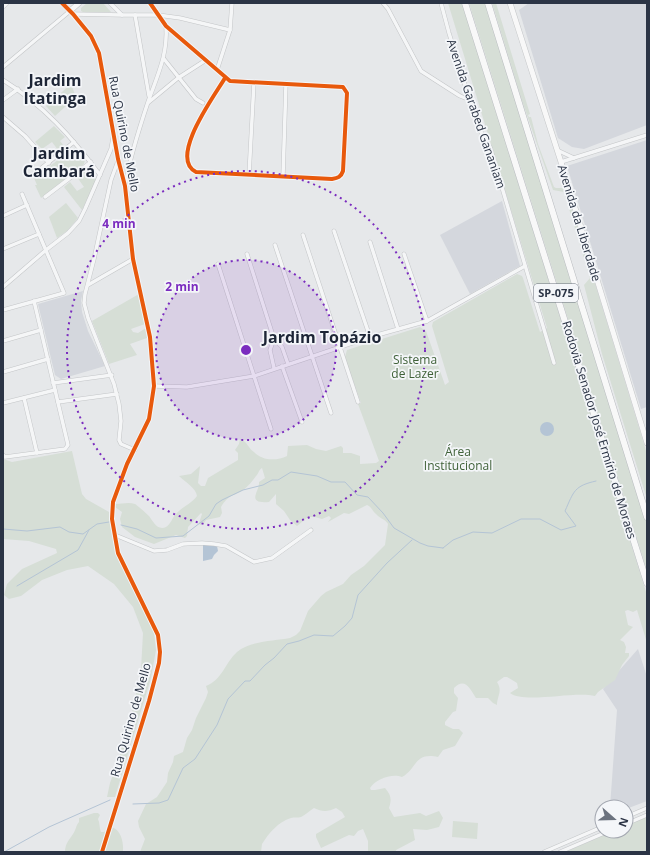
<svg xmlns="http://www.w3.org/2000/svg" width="650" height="855" viewBox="0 0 650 855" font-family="'Open Sans',sans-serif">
	<rect width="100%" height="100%" fill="#e6e8ea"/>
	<g fill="#d4d7dd">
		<path d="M529,3H647V125L584,149L572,147L558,138L519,10Z"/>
		<path d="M647,140V407L641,409L567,166Z"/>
		<path d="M502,201L520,266L470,294L440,235Z"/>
		<path d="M83,291L81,301L82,312L88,331L105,366L61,379L55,375L38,304Z"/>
		<path d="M638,649L647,677V801L626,809V807H610L617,710L603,689Z"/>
	</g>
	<g fill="#d6ded6">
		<path d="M87,3H103L111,12H83L81,11V8Z"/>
		<path d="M448,3H462L647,595V643L637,610L633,612L628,610L625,611L628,625L633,627L620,640L624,642L626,647L625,653H629V656L622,665L615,680L598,692L595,696C574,691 524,704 510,693L518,688L517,683L507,677H504L497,682C503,691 497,696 497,705L493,703L488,698H476C470,689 465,677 454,688V693L458,698L456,711L453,712L445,722V725L453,729H459L463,733L455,746L443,750L438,757C414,752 417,769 402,777C392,773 376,779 370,788L371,790H375L385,788C391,795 392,799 389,808L394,817L420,813L426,816L439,811L443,818L439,827L427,830L413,829L415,840L396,850V852H368V841L363,829L358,831L354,836L349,835L321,848L316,837V834L345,817L342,812L336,808C328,812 322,812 314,808C309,811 305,815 301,817C298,818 294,817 291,818C278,822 269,833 262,844L261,852H140L145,839L139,827L138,821L146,804L157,797L167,782L168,773L173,762L174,756L183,752L187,738L192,730L196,718L206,698L208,692L206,686C222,680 225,663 237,652C250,641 274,641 290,638L296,635L300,631L308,611L321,596L326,592L343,584L351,575L364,566L385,545L388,524C384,518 380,519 376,514C372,511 372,507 367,505L349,514L344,513L328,522L331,518L329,516L322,519L315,517H308L297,526L290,520L284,511L276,504V494L269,502C245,504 260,491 259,482L265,478L262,468C258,471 259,473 256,476C253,480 248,487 243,490C233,497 229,494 221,507L222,513L220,517L206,520L204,523L200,525L199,523L202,514L201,513L188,527L187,536L185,538L176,535L154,544L135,537L122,527L120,519L122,512L115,507L116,504C121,504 129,502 135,504C137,505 147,514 149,516C153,521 157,531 166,527C171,524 172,518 176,514C182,507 191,504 197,496C196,488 185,482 179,476L191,474L200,466L198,483L201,486H205L208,478L238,460V453L235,450L239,444L240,439C249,443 247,447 254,452C262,461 277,461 287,456L288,446L307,445L316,449L326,451L341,446L343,448V453H351L360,456V464L376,463L379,461L358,404L361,403L346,361L345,357L347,350L420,327L426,331L445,385L449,382L432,326L433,322L517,274L522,276L523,278L540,332L547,328Z"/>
		<path d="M469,3H485L647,523V571Z"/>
		<path d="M492,3H496L530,114L528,115L529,117H531L538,144L554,187L556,188H566L647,454V499L602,354L584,285L590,278L564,192L553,190L522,101Z"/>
		<path d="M71,84L76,97L55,116L46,106Z"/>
		<path d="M54,126L65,137L60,141L64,146L58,150L52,142L42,149L35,142Z"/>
		<path d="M74,148C79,150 84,155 85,160L84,164L41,198L35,185H37L34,178Z"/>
		<path d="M85,170C91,169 94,175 96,180L82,210L64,187L70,182L77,191L84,187L77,177Z"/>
		<path d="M66,203L78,218L67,231L57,238L49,217Z"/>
		<path d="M139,294L145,324L131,329L133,332L138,333L146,328L147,338L130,344L137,355L109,364L92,321Z"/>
		<path d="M72,451L82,494L86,499L109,512L110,525L117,555L154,633L156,650L151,678L115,797H107L110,783L121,752L124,733L133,709L141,669L143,633L133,607L114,584L88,566L67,570L42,580L21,596L9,599L4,595L7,584L22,569L57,553L56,549L29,541L3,539V459L12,462Z"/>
		<path d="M94,813H98L100,815L98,819C100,823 99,827 101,832H104L110,827C121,828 124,843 123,852H65C65,844 69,840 73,834C76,830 76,825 79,822V818Z"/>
		<path d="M647,817V852H565L614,831H626V826Z"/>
		<path d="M453,821L478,823L477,839L452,837Z"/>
	</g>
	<g fill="#b4c4d5">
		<circle cx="547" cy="429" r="7"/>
		<path d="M203,545L217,546L218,551L214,555L212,559L203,561Z"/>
	</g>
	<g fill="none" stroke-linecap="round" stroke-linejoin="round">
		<g stroke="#b4c4d5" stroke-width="1">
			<path d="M121,525L137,529L156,538L183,536L209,516L216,504L222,500L243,490L263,485L272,480H278L291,472L317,476L331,482H345L357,495L368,497L383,513L394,528L420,543L428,546L443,548"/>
			<path d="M3,529L27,531L60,527L69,532L83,534L97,524L109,522"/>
			<path d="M443,548L453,540L473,532L492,533L521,519H540L561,530L576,526L565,511C574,491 574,486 596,481"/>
			<path d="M17,586L78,550L89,530"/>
			<path d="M133,804L159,803L168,800L183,768L195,759L217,725L228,699L245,681H250L265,665L274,658L287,644L299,641L314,635L333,636L345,626L352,618L358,595L387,563L412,540"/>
			<path d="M4,852L49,827L110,800"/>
		</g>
		<g stroke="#c4c6c8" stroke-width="4.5">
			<g id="street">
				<path d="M110,3L122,15"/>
				<path d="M150,3L166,26L230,81L343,87L347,93L343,171C341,177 338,178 332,179L196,172C168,158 215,95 225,78"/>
				<path d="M383,3L388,9L421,71L460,96L470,100"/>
				<path d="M441,3L449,33L478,127L490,147L554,363"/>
				<path d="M3,7L7,3"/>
				<path d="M73,14L122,15H158L180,18L230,30"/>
				<path d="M135,15L149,96"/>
				<path d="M164,59L196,99L203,103"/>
				<path d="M3,67L70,11C82,23 93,37 99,53L118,159L125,186L133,259L150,337L154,386L149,419L127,464L113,502L112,519L118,553L158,635L160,652L159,663L149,701L102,852"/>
				<path d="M217,70L230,30L232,3"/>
				<path d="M3,80C43,105 72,137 100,175"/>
				<path d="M3,100L18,89"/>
				<path d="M149,102L178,78L206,60"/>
				<path d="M3,117L25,136L49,163"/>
				<path d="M557,150L574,158"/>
				<path d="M118,161L111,180L94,259L85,294L84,303L88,318L114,384L119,404L121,421L119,440L121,444L135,450"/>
				<path d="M561,162L647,135"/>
				<path d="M34,174L74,142"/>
				<path d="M249,175L254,82"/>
				<path d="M283,176L286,83"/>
				<path d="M125,185C130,157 139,129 148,102C157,76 168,55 166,26"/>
				<path d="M45,197L91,162"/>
				<path d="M3,216L27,205"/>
				<path d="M334,231L370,337"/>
				<path d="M303,235L358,402"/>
				<path d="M370,242L398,329"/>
				<path d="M275,245L331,413"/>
				<path d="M3,249L39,234"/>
				<path d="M247,254L274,339L282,347L288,364"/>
				<path d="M404,254L427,321"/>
				<path d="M218,264L271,429"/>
				<path d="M88,285L133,259"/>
				<path d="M3,287L46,250L68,233L79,221L85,209L111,149L113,138"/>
				<path d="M3,310L64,293L22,194"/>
				<path d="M274,339L270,350L274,368"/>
				<path d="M3,341L41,330"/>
				<path d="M282,366L302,422"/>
				<path d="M3,372L48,359"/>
				<path d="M53,383L112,375"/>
				<path d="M154,386L187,387L254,376L370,337L427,321L525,266"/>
				<path d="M24,398L37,453"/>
				<path d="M58,402L117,394"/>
				<path d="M3,403L55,390"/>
				<path d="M3,455L5,457L65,449L68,445L34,301"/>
				<path d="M115,535L154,551L167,550L183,544L202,543L214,544L226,546L254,562L272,558L311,530"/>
				<path d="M626,817L647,808"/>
				<path d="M626,824L647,815"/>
				<path d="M544,852L602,827"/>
				<path d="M560,852L609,831"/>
			</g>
		</g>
		<g stroke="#c4c6c8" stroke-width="6">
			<g id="secondary">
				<path d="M62,3L70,11L79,3"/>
				<path d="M510,3L561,162L647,443"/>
			</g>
		</g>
		<g stroke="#b8bbbf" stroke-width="7">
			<g id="highway">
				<path d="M465,3L647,583"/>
				<path d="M488,3L647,517"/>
			</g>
		</g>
		<use href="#street" stroke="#f5f6f7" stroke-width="3.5"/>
		<use href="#secondary" stroke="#f8f8f8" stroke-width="5"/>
		<use href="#highway" stroke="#f8f8f8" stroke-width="6"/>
		<g stroke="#f4f6f9" stroke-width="6">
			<g id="cycleway">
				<path d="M62,3L73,14L91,36L99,53L118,159L125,186L133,259L150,337L154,386L149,419L127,464L113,502L112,519L118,553L158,635L160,652L159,663L149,701L102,852"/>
				<path d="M150,3L166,26L230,81L343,87L347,93L343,171C341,177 338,178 332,179L196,172C168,158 215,95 225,78"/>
			</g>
		</g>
		<use href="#cycleway" stroke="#e8590c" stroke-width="4"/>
	</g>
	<circle cx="246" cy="350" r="90" fill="#7b2cbf" fill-opacity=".12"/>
	<g fill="none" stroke="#7b2cbf" stroke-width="2" stroke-dasharray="2 4">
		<circle cx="246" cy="350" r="90"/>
		<circle cx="246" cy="350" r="179"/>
	</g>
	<g text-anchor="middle" stroke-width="3.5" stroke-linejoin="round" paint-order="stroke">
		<rect fill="#f4f6f9" stroke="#676e7b" stroke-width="1" x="534" y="284" width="44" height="18" rx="3"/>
		<g font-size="11" font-weight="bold" fill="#2b3445">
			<text x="556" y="297">SP-075</text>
		</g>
		<g font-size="12" fill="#2b3445" stroke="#f4f6f9">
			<text transform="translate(476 114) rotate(71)" y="4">Avenida Garabed Gananiam</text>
			<text transform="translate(124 134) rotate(79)" y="4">Rua Quirino de Mello</text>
			<text transform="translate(579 223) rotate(73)" y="4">Avenida da Liberdade</text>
			<text transform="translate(599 430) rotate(73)" y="4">Rodovia Senador José Ermírio de Moraes</text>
			<text transform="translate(131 720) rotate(-74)" y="4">Rua Quirino de Mello</text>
		</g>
		<g font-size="12" fill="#3f6138" stroke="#f4f6f9">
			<text x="415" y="364">Sistema<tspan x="415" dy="14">de Lazer</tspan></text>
			<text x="458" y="456">Área<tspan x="458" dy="14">Institucional</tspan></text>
		</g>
		<g font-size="16" font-weight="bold" fill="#1d2536" stroke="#f4f6f9">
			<text x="55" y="86">Jardim<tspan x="55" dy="18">Itatinga</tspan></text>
			<text x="59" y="159">Jardim<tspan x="59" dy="18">Cambará</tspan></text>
			<text x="322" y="343">Jardim Topázio</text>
		</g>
	</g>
	<circle cx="246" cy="350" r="6" fill="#7b2cbf" stroke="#f4f6f9" stroke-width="2"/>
	<g font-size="12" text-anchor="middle" font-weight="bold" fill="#7b2cbf" stroke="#f4f6f9" stroke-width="3.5" stroke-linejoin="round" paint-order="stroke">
		<text x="119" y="228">4 min</text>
		<text x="182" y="291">2 min</text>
	</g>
	<rect width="650" height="855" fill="none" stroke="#2b3445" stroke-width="8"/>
	<g transform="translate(614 819) rotate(110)"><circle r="19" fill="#f4f6f9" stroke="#a4a8b1"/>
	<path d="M0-3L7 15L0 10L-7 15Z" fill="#6c737f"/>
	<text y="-6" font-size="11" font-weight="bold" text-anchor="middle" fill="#2b3445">N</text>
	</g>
</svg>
